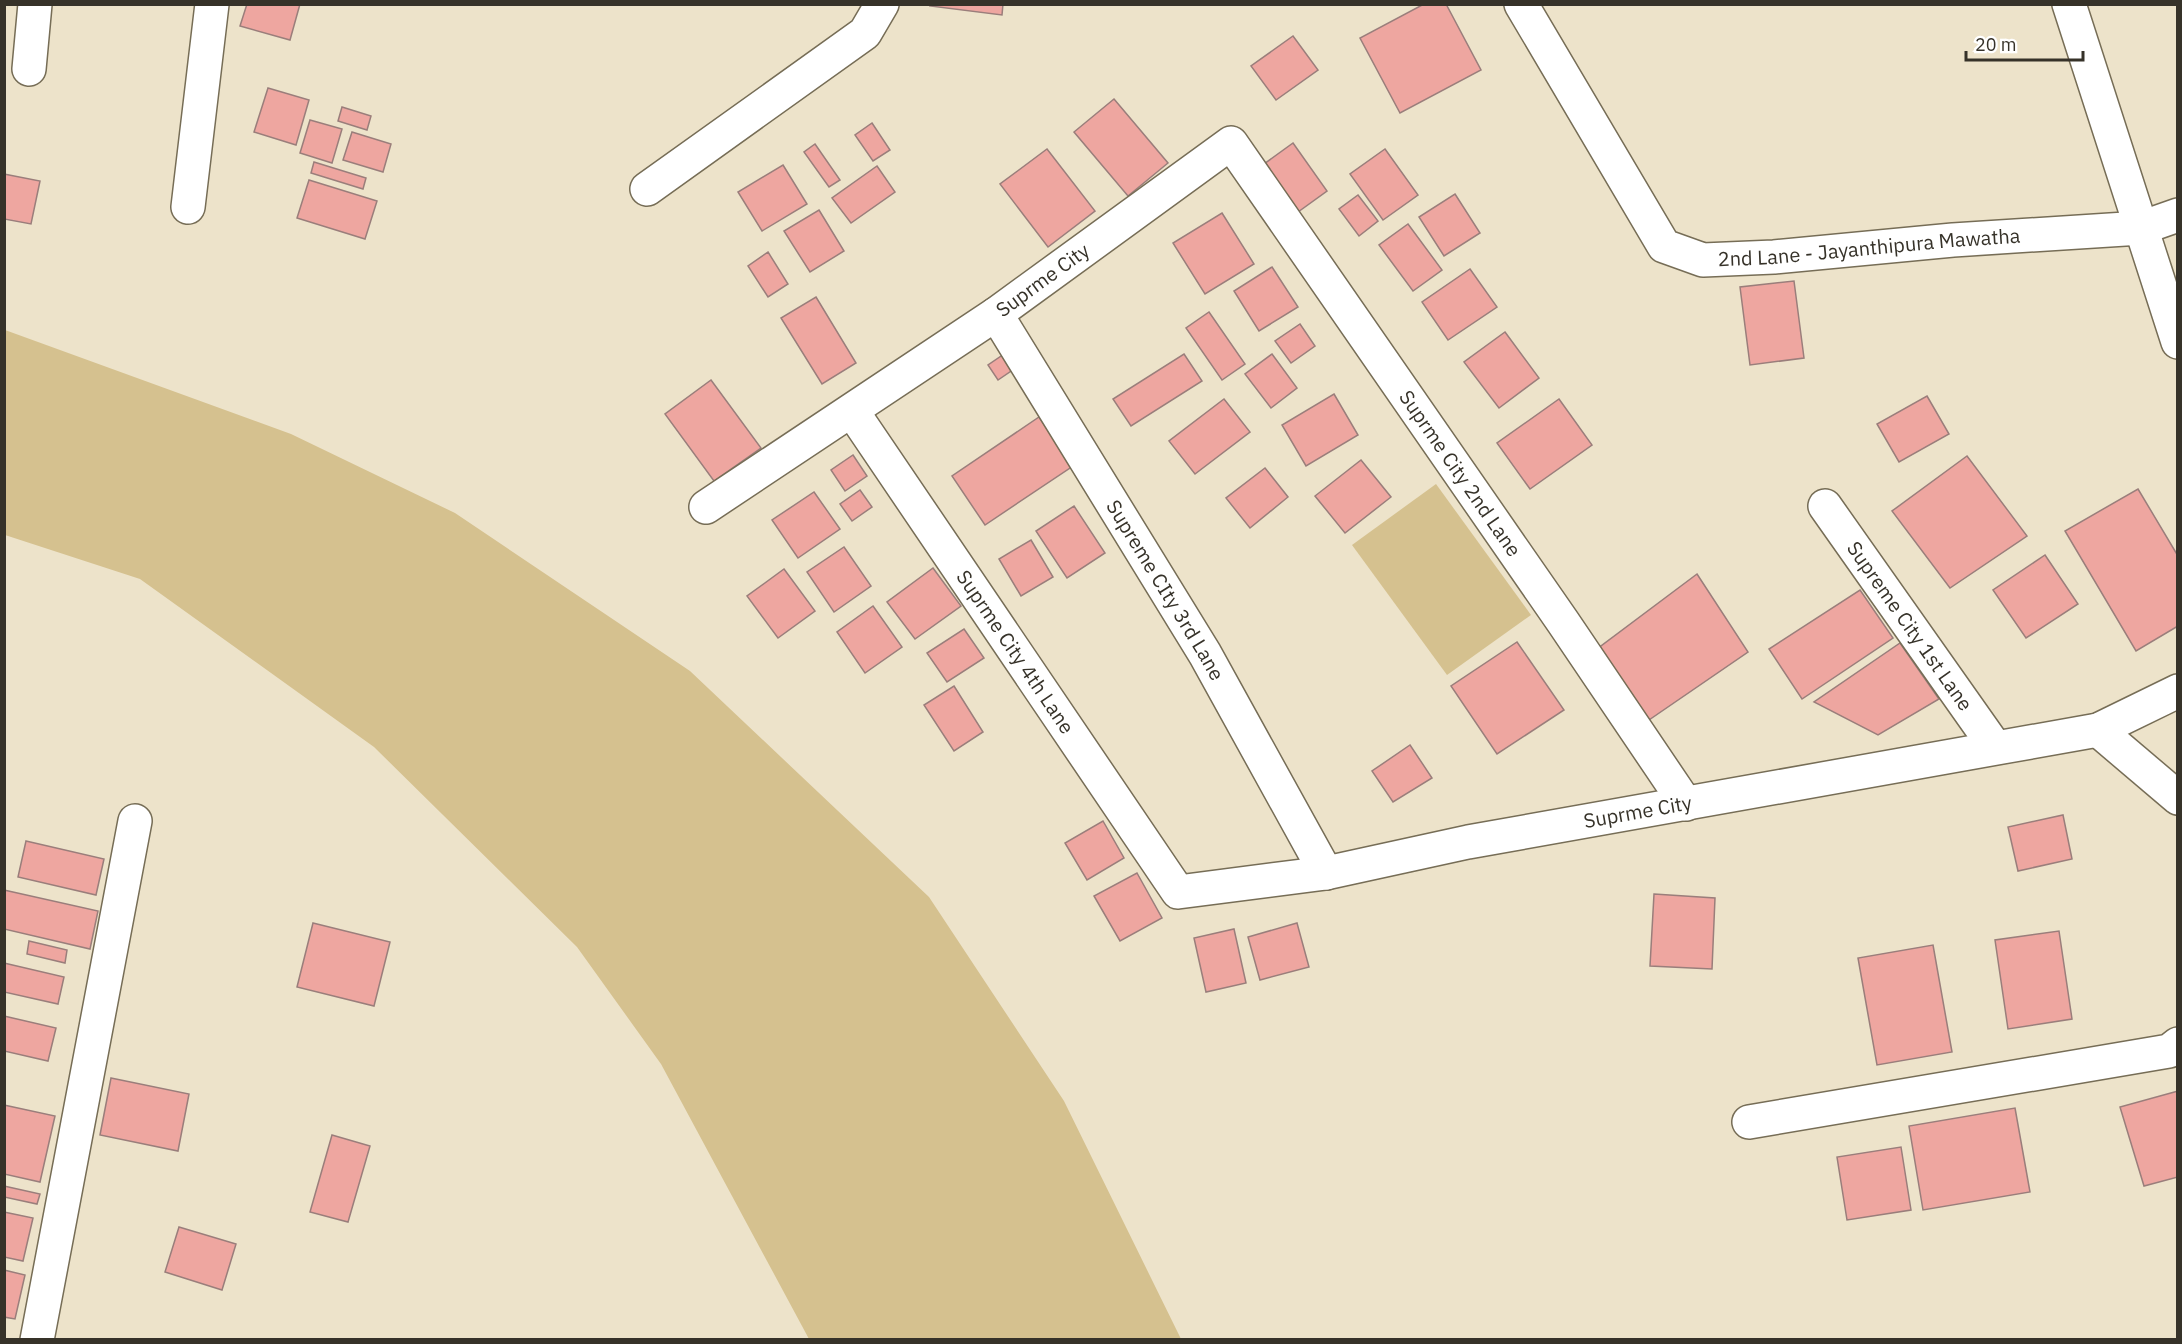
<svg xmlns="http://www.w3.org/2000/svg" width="2182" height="1344" viewBox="0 0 2182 1344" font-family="'IBM Plex Sans',sans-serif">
	<rect width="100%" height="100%" fill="#ede3ca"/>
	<g fill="#d5c18f">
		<path d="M5,330L291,434L455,513L690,671L929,897L1064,1101L1181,1339H809L661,1064L577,947L374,747L140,579L5,535Z"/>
		<path d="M1436,484L1531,615L1447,675L1352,545Z"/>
	</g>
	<g fill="#eea6a0" stroke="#9a7e7b" stroke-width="1.5">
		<path d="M247,4H300L290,40L240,26Z"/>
		<path d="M931,4H1003L1002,15L930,6Z"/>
		<path d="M1424,4H1446L1481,70L1400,113L1360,38Z"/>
		<path d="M1293,36L1318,70L1276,100L1251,66Z"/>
		<path d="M268,88L309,100L296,145L254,132Z"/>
		<path d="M1114,99L1168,163L1128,196L1074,132Z"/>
		<path d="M342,107L371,116L367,130L338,121Z"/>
		<path d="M310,120L342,129L332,163L300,153Z"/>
		<path d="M872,123L890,150L873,161L855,135Z"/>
		<path d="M352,132L391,144L383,172L343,160Z"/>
		<path d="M1293,143L1327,191L1298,212L1264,164Z"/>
		<path d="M815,144L840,180L829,187L804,152Z"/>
		<path d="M1047,149L1095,211L1048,247L1000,184Z"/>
		<path d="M1385,149L1418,195L1383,220L1350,174Z"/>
		<path d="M314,162L366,178L363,189L311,173Z"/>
		<path d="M783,165L807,204L762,231L738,192Z"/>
		<path d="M877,166L895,192L851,223L832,198Z"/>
		<path d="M4,174L40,181L31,224L4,219Z"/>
		<path d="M309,180L377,201L365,239L297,218Z"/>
		<path d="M1455,194L1480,233L1444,256L1419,217Z"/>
		<path d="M1358,195L1378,221L1359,236L1339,209Z"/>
		<path d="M819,210L844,251L810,272L784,231Z"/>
		<path d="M1222,213L1254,264L1205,294L1173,243Z"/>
		<path d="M1408,224L1442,270L1413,291L1379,245Z"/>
		<path d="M768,252L788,284L768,297L748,266Z"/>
		<path d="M1272,267L1298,307L1259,331L1234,291Z"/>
		<path d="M1470,269L1497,307L1448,340L1422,302Z"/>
		<path d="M1794,281L1804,358L1750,365L1740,287Z"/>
		<path d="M816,297L856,363L822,384L781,318Z"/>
		<path d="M1209,312L1245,364L1222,380L1186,328Z"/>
		<path d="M1300,324L1315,346L1291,363L1275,341Z"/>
		<path d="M1505,332L1539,378L1499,408L1464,362Z"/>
		<path d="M1010,350L1020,365L998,380L988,365Z"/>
		<path d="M1184,354L1202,381L1131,426L1113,399Z"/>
		<path d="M1272,354L1297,388L1271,408L1245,374Z"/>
		<path d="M711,380L761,448L714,481L665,414Z"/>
		<path d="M1334,394L1358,435L1306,466L1282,425Z"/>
		<path d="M1927,396L1949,434L1899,462L1877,424Z"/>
		<path d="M1224,399L1250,432L1195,474L1169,441Z"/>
		<path d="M1559,399L1592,445L1530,489L1497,443Z"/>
		<path d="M1039,417L1073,466L985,525L952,476Z"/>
		<path d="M853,455L867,476L845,491L831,470Z"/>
		<path d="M1967,456L2027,536L1950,588L1892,511Z"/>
		<path d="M1361,460L1391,497L1345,533L1315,496Z"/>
		<path d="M1265,468L1288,497L1250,528L1226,498Z"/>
		<path d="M2138,489L2178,556V626L2136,651L2065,531Z"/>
		<path d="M860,490L872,507L852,521L840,504Z"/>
		<path d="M814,492L840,529L798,558L772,520Z"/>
		<path d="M1074,506L1105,553L1067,578L1036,531Z"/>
		<path d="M1031,540L1053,577L1021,596L999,559Z"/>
		<path d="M844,547L871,586L834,612L807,572Z"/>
		<path d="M2045,555L2078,604L2026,638L1993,590Z"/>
		<path d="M933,568L961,606L915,639L887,602Z"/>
		<path d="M784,569L815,611L778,638L747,596Z"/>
		<path d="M1697,574L1748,652L1646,722L1597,649Z"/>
		<path d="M1860,590L1893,638L1802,699L1769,649Z"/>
		<path d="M873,606L902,647L865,673L837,632Z"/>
		<path d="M964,629L984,658L947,682L927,653Z"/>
		<path d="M1517,642L1564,710L1497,754L1451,686Z"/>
		<path d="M1900,643L1939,699L1878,735L1814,702Z"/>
		<path d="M954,686L983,732L954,751L924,705Z"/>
		<path d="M1410,745L1432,778L1393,802L1372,771Z"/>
		<path d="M2063,815L2072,859L2018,871L2008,827Z"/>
		<path d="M1103,821L1124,858L1087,880L1065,843Z"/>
		<path d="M26,841L104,859L96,895L18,877Z"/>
		<path d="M1137,873L1162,918L1120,941L1094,896Z"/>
		<path d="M4,890L98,911L90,949L4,929Z"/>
		<path d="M1654,894L1715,898L1712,969L1650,966Z"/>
		<path d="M313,923L390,942L374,1006L297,987Z"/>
		<path d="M1297,923L1309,967L1260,980L1248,937Z"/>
		<path d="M1234,929L1246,983L1206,992L1194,938Z"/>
		<path d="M2059,931L2072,1019L2008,1029L1995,940Z"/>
		<path d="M29,941L67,950L65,963L27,954Z"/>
		<path d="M1933,945L1952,1052L1877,1065L1858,958Z"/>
		<path d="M4,963L64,977L58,1004L4,992Z"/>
		<path d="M4,1016L56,1028L48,1061L4,1051Z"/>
		<path d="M111,1078L189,1094L178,1151L100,1135Z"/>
		<path d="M2178,1091V1177L2144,1186L2120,1107Z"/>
		<path d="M4,1105L55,1116L40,1182L4,1174Z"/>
		<path d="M2015,1108L2030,1192L1923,1210L1909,1126Z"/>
		<path d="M332,1135L370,1146L348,1222L310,1212Z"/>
		<path d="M1901,1147L1911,1210L1847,1220L1837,1157Z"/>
		<path d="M4,1186L40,1194L37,1204L4,1197Z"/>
		<path d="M4,1212L33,1218L23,1261L4,1257Z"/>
		<path d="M179,1227L236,1244L222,1290L165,1272Z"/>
		<path d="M4,1270L25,1275L15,1319L4,1317Z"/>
	</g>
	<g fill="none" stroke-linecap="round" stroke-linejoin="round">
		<g stroke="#766d56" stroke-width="36">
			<g id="minor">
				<path id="s1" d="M1521,4L1664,246L1703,260L1774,257L1953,240L2141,228L2178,215"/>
				<path d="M2069,4L2178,342"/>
				<path d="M29,69L35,4"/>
				<path d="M647,189L865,33L882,4"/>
				<path d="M188,207L212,4"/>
				<path id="s2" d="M996,314L1205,654L1326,873"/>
				<path id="s3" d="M852,411L1178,892L1326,873L1468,842L2098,730L2178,691"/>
				<path id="s4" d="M1825,506L1995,747"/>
				<path id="s5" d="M706,507L996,314L1231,143L1563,622L1686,804"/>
				<path d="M2098,730L2178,798"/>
				<path d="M1749,1122L2169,1051L2178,1044"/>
				<path d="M37,1340L135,821"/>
			</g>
		</g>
		<use href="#minor" stroke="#fff" stroke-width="33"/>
	</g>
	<g text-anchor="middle" stroke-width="4.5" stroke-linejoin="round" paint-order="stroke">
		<g font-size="20" fill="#363229" stroke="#fff">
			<text dy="7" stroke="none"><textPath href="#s1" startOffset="489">2nd Lane - Jayanthipura Mawatha</textPath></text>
			<text dy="7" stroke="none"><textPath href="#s5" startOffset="406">Suprme City</textPath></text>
			<text dy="7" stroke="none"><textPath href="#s5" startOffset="1041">Suprme City 2nd Lane</textPath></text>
			<text dy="7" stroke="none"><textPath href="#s2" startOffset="324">Supreme CIty 3rd Lane</textPath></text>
			<text dy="7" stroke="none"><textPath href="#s4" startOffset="147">Supreme City 1st Lane</textPath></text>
			<text dy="7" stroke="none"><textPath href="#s3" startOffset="291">Suprme City 4th Lane</textPath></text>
			<text dy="7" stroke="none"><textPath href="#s3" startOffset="1048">Suprme City</textPath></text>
		</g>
	</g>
	<rect width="2182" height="1344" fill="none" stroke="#363229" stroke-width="12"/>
	<path d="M1966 51v9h117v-9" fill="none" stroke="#363229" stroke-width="3"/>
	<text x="1975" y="51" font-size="18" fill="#363229" stroke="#ffffff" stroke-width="4.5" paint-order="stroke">20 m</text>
</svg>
